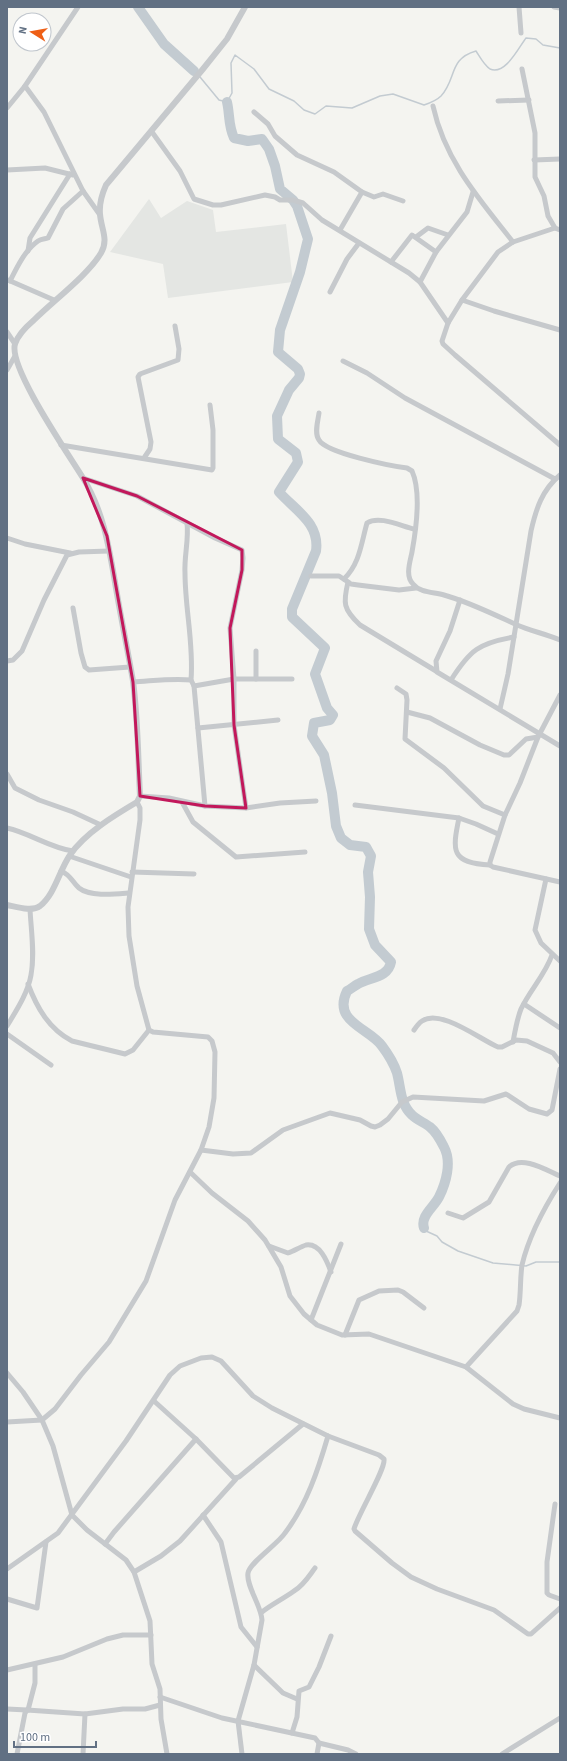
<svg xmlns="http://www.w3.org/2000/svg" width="567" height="1761" viewBox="0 0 567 1761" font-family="'Source Sans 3',sans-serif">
	<rect width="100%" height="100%" fill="#f4f4f0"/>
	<path fill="#e4e6e3" d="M149,199L161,218L187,201L213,210L216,232L286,224L293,282L168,298L163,264L110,252Z"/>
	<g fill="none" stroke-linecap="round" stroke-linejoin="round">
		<g stroke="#c3cbd1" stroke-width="1.5">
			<path d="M200,77L219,100L227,102L232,93L231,63L235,55L254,69L269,89L294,101L304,110L315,114L326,106L352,108L380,96L393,94L424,105C430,103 436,101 441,96C457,79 448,59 476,51C480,57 484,65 490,69C505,76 519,47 526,38L536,39L543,45L560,48"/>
			<path d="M424,1228L426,1231L437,1236L442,1242L458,1251L493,1263L526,1266L536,1262H560"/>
		</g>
		<g stroke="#c3cbd1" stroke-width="10">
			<path d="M138,7L164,44L194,71"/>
			<path d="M227,102C230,115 228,125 234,138L248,141L262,139L269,149L275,166L280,189L293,200L297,206L308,239L300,272L280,330L278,352L298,369L300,374L299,378L289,390L277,416L278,439L296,453L298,462L279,492C295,510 320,523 316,551L292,609V617L325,648L315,674L327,708L333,715L330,720L314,723L312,736L324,755L332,793L336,826L341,838L350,845L366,847L371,856L368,872L370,897L369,929L375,945L391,962C388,978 370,977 358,984C354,986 351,989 347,991C332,1022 369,1028 382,1046C388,1054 394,1064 397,1073C401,1088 400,1104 412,1115C417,1120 425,1123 430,1127C435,1131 441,1141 444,1147C452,1162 446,1183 439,1197C434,1207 420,1216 424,1228"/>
		</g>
		<g stroke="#c6c9cc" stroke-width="5">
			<path d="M519,7L521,33"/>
			<path d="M554,7L560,8"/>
			<path d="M522,69L535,133V177L544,196L548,216L555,228L560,230"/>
			<path d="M25,86L44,112L83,191L100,215"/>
			<path d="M498,101L529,100"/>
			<path d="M433,106C445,161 480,200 513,242"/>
			<path d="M7,108L25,86L78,7"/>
			<path d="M254,112L268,124L275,136L297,155L334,172L362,192L340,230"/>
			<path d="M152,132L180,171L194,199L213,205H221L265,195L275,197L280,200H293L303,203L322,220L409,273L420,282L448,323"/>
			<path d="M534,160L560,159"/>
			<path d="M7,170L45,168L73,175"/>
			<path d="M362,192L374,197L383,194L403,201"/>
			<path d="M555,228L513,242L498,252L462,300L448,323L442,341L443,344L455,355L560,445"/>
			<path d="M416,237L428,228L448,235"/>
			<path d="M28,251L30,238L70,174"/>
			<path d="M391,262L412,235L436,252"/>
			<path d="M8,280L54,300"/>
			<path d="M10,281C17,267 25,250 38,241C41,239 45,239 48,238L63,209L83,191"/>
			<path d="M420,282L436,252L467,212L473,192"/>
			<path d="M330,292L347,259L359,243"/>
			<path d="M462,300L494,311L560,330"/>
			<path d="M7,332L15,344"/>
			<path d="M343,361L367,373L405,398L555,479"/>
			<path d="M7,370L15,356"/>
			<path d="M319,413C318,421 314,433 319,440C326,453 391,466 407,468L412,471C421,491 416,530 412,552C410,562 405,576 413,584C420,593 434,592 444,595C469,602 493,614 517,625C531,631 546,634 560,640"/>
			<path d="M61,445L212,470L213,468V430L210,405"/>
			<path d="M144,458L150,449L151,442L138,377L140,374L178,360L179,349L175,326"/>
			<path d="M83,478L137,496L215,538L242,550L243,558L242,570L230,628L234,679V725L246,808"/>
			<path d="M187,523C189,540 184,556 185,573C185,609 194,644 191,680"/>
			<path d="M7,538L25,544L70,553"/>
			<path d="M311,576H339L351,584L358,585L399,590L416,588"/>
			<path d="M344,579C360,563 361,544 367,523C379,515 401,526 414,529"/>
			<path d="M348,582C343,603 343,609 360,625L436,671"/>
			<path d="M460,600L450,631L436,661L437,672L560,746"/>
			<path d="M73,608L81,653L85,667L89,670L130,667"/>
			<path d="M256,651V679"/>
			<path d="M7,661L13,660L22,651L44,600L67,555L79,552L109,551"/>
			<path d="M451,680C470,650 479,643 514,637"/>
			<path d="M133,682C152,681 172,678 191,680L194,686L234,679H292"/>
			<path d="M194,686L205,806"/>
			<path d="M397,688L406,694L407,700L405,739L444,768L483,806L505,815"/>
			<path d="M560,695L538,737L520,783L505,815L490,862V865L493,867L560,882"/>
			<path d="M500,709L508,674L531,531C536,509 542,490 560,475"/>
			<path d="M407,712L430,718L480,745L504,755H509L526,739L538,737"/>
			<path d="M198,728L278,720"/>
			<path d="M7,774L15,788L39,800L73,812L101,825"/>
			<path d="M140,796L169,798L205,806L246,808L280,803L316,801"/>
			<path d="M182,802L193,822L236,857L305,852"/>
			<path d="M355,805L459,818L476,824L498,834"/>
			<path d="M459,818C452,851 451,863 490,865"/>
			<path d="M7,828C30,833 50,848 73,851"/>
			<path d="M69,856L131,877"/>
			<path d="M61,871C71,875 72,882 79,888C90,897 116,894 129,893"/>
			<path d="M132,872L194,874"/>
			<path d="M546,879L535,930L541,943L560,961"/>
			<path d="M28,984C37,1008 49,1029 72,1041L125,1054L133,1050L149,1030"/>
			<path d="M524,1004L560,1028"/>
			<path d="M7,1026C16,1011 28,993 31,975C35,954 31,930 30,909"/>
			<path d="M414,1030C416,1027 419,1023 422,1021C440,1008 481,1040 498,1047H502L516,1040L527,1041L553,1053L560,1062"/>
			<path d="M7,1034L51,1065"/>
			<path d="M513,1042C515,1031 517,1019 521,1009C530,990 545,975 552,955"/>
			<path d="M201,1150L233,1154L251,1153L283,1130L330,1113L360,1120L371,1126L375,1127L380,1125L388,1119L402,1102L413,1097L484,1101L506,1094L529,1109L547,1114L552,1110L560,1069"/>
			<path d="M190,1172L212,1193L248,1221L265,1240L281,1267L290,1296L304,1314L317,1325L342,1335L369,1334L466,1367L513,1404L524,1409L560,1418"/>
			<path d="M448,1213L463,1218L489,1202L509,1167C522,1155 546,1170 560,1176"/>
			<path d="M269,1246L288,1253C294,1251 300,1247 306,1245C320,1243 327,1261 331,1272"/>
			<path d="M311,1320L341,1244"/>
			<path d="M345,1335L359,1300L379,1291L398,1290L403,1292L424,1308"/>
			<path d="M466,1367L517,1311L519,1305C521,1292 520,1278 522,1265C529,1235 544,1208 560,1183"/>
			<path d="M7,1373L23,1392L42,1420L53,1446L72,1515L87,1530L126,1560L134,1572L150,1621L152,1664L160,1689L161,1719L167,1754"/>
			<path d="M154,1401L196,1439L234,1478L239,1477L303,1424"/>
			<path d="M7,1422L42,1420L55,1409L81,1375L109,1342L146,1281L175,1200L201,1150L209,1127L214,1098L215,1052L212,1041L208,1037L153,1032L149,1030L137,986L129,936L128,907L140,820V808L137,802"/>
			<path d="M555,1504L547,1562V1593L549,1595L560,1599"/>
			<path d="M203,1515L221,1542L241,1627L257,1647"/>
			<path d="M105,1544L114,1532L196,1439"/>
			<path d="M7,1569L58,1533L126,1441L170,1375L180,1366L201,1358L212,1357L221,1361L253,1396L272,1408L328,1436L379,1455L384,1459C386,1469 358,1514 354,1529L355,1531L392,1563L411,1577L437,1589L494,1610L528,1634H531L560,1608"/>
			<path d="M134,1572L161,1556L180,1541L236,1479"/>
			<path d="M7,1599L37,1608L46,1542"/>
			<path d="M262,1612C272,1604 283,1599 294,1591C303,1586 309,1576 315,1568"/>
			<path d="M254,1665L283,1693L297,1699"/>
			<path d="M7,1670L63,1657L107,1639L123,1635H151"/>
			<path d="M160,1697L222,1718L315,1738L319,1743L317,1754"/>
			<path d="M7,1709L27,1710"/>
			<path d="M28,1710L35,1683V1664"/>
			<path d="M238,1721L254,1665L262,1620C261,1605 246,1586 248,1573C250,1562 278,1544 285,1533C307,1504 318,1470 328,1436"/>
			<path d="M238,1721L242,1754"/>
			<path d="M292,1733L297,1717L299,1691L309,1687L319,1667L331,1636"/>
			<path d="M319,1743L348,1750L356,1754"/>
			<path d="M17,1754L25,1713L27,1710L85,1714L123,1709H145L160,1705"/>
			<path d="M83,1754L85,1714"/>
			<path d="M502,1754L560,1718"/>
		</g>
		<path stroke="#c6c9cc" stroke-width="6" d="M7,905C17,907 32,912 40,906C55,894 59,871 70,855C85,833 115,815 137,802L140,796C138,758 138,719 133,681C128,652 122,623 117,594C110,554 105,513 83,478C69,455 8,367 15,344C18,334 27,326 34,320C53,301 88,275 101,253C109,239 101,229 100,214C99,203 102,194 106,185L203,69L227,39L245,7"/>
	</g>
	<path fill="none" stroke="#c2185b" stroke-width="3" stroke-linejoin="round" d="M83,478L137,496L242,550V570L230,628L234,725L246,808L205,806L140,796L133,682L107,536Z"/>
	<rect width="567" height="1761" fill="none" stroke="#617083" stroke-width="16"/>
	<g transform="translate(32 32) rotate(281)"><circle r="19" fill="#ffffff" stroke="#c0c6cd"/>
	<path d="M0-3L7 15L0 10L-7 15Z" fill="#ee5f16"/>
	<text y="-6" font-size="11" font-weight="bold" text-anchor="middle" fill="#617083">N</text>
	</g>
	<path d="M14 1741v6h82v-6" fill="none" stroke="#617083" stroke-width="2"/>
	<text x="20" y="1741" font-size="12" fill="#617083" stroke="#ffffff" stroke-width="3" paint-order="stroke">100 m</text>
</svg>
